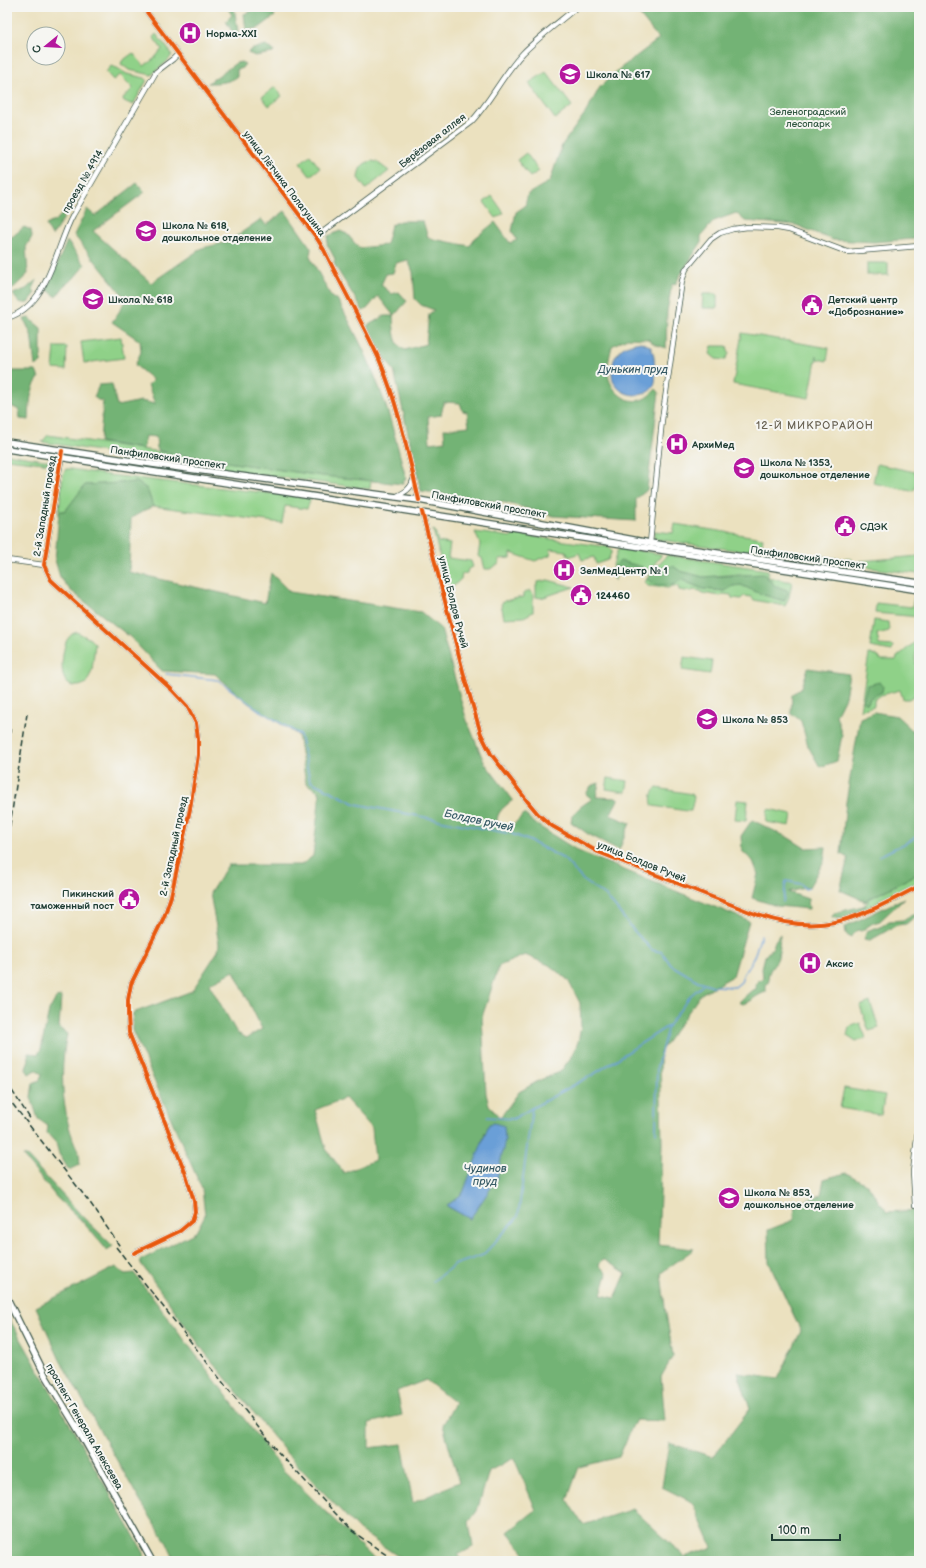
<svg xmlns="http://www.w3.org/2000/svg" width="926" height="1568" viewBox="0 0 926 1568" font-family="'Balsamiq Sans',sans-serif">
	<rect width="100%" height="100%" fill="#f6f6f2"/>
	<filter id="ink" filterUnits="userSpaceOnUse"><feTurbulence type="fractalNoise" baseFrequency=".025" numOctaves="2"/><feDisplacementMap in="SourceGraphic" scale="8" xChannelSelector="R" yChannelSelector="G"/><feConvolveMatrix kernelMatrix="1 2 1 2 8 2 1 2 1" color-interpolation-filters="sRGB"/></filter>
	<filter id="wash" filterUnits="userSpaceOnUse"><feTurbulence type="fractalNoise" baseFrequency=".012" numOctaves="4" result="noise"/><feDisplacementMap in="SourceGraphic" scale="16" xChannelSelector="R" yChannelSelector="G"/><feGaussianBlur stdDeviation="0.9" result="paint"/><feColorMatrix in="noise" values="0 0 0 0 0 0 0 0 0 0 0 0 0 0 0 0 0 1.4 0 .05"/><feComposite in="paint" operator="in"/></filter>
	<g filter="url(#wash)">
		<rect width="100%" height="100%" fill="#ebe1bf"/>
		<g fill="#8fd188" stroke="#57875e" fill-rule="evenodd">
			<path d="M156,34L172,54C169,63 158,67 152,75L129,70L121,64L122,61L133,53L144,66L154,59L162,49L153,37Z"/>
			<path d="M111,66L117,68L127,74L145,78L147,80L133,105L124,101L123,99L133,88L120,75L113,80L106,72Z"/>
			<path d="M546,72L572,106L555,119L529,83Z"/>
			<path d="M275,87L282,96L269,106L262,97Z"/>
			<path d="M526,153L539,171L530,177L517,160Z"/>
			<path d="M310,155L320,168L310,176L300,163Z"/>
			<path d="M372,161L377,162L389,171L366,189L358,178C359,168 362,163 372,161Z"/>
			<path d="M492,196L504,213L496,218L484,202Z"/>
			<rect x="867" y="263" width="21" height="12"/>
			<path d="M703,294H717V308H702Z"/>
			<path d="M742,333L829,348L827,361L817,359V355L809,398L733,384Z"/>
			<path d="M121,337L124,358L84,363L81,342Z"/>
			<path d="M712,346H727L729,354L725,360L716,359L710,354Z"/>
			<path d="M55,347H67L66,370L53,369Z"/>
			<path d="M48,435L220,461L323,476L371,480L370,489L186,465L42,442Z"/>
			<path d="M7,454L50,461L53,464L7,459Z"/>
			<path d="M877,464L915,472L917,477L916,488L911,491L873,483Z"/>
			<path d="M66,469H71L108,475L311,498L307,509L285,506L282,523L153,506L147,489L137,482L85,485L66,510L59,512L63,474Z"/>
			<path d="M675,524L763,538L761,551L749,548L748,552L654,539V531L673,533Z"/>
			<path d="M433,530L435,531L438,542L450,544L448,558L471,561L473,567L468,569L467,573L462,574L461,579L449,590L448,589Z"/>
			<path d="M475,532L512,537L514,534L609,547L612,551L608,560L596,564L594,557L582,560L579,553L569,557L566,551L551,549L550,555L535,561L511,553V558L499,559V564L490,569H485L482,558L478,556L480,544Z"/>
			<path d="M622,548L661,554V556L646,574L617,571L615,581L611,573L617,551Z"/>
			<path d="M667,555L768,570V577L792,582L789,597L785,606L754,600L752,597L744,596L741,599L732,598L731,595L723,594L721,596L702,593L701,591L693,590L691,592L679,590L678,586H672L668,588L648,586L645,582L651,572ZM673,566L680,571L703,577L740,574L769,579L775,586L787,590L784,601L761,594L741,585L733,586L725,591L703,589L682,580L672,585Z"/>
			<path d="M818,555L831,558L852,559V565L848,568L817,563Z"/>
			<path d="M919,556V574L870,568L860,561Z"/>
			<path d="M548,580L574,587L541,598L536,597V586L538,582Z"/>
			<path d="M530,590L533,594V612L524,617L504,618L501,604L504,601L523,597V594Z"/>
			<path d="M915,593H919V605L917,606V609H919V617L875,613L876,603L912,607Z"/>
			<path d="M874,620L888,622L889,631L877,634L879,645L893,646L892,651L870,647Z"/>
			<path d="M77,632L90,639L95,644L92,670L87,683C84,684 81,686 78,686C56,689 62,653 66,642C67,639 70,636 72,634Z"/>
			<path d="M915,642L919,649C911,658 918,665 919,675C920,680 919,686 919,692L909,699H903L900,690L881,695L874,700V706L860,710L869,654L877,655L881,660H896L897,657Z"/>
			<path d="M684,657L712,661L710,674L682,670Z"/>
			<path d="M608,778L628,781L626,792L606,789Z"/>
			<path d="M657,788L692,794L694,797L691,811H687L653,806C650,801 651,791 657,788Z"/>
			<path d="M737,800L748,801L746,821L735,820Z"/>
			<path d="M768,809L792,814L790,826L766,822Z"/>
			<path d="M919,873V883L862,912L854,914L869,901L863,902Z"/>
			<path d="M870,1002L879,1028L869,1031L860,1006Z"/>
			<path d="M860,1023L866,1038L856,1042L847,1036L849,1027Z"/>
			<path d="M844,1088L885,1095L881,1115L840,1108Z"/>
		</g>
		<g fill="#73b374" stroke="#497854" fill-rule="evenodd">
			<path d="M227,7H234L239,38L235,37L226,21L232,15Z"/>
			<path d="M251,7H269L275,16L259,28L246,30L244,14L252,11Z"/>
			<path d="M633,7H686L688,9L690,7H919V237L914,239L874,242L833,240L796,225L745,221L736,213L714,221L701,236V243L681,274L675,285L672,284L667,311L666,348L654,344L648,339L627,338L612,346C610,355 607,365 608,374C610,389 624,404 641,400C647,398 652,393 656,389L659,392L647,490L636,499V521L554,516L503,502L421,491L394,371L377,346L367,326L384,316H393C394,327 393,345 405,350L426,344L429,314L434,310L421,305L415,299L413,272L408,260L396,263L393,273L386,274L381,285L392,294L399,292L407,301L394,316L378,296L367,309L363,311L334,264L335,259L327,244L328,236L340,231L347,234L359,248L386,245L391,225L400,221H423L428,238L470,246L474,239L495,222L510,243L517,240L512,231L516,212L525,206L528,194L550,181L562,145L586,112L600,87L618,70L659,39ZM444,402L460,403L463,411L467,412L469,426L444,429L445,441L430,443L428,417L441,415Z"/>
			<path d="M266,45L274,51L273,53L255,56L248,53L250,50Z"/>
			<path d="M241,62L245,64L241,69H237V77C228,83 218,83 208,83L236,63Z"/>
			<path d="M137,183L145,192L93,231L151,283L202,248L228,242L261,219L266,225L285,211L311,248L310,257L332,298L337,299C352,326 366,353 377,382C390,413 397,446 406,478L402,484L323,476L220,461L159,451L157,448L156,437L146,436L143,449L100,442L103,401L98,400L94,397L99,385L112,384L117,406L141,401L155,404L148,385L153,380L135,365L141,352L140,341L112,322L119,312L126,299L74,235L87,209L95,216Z"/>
			<path d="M62,214L64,218L52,236L46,225L56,220Z"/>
			<path d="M24,227L31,230L32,237L26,247L28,274L7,294V236L12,237Z"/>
			<path d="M67,241L85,265L73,279L66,284L56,297L47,289Z"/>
			<path d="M37,280L33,289L35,294L28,303C20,304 17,301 13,294C17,292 22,291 26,289C30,286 32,283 37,280Z"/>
			<path d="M29,318L41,328V363L35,366L31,334L24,319Z"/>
			<path d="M7,368L12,371H36L39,378C29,390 30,406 29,420L20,419L19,410L7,404Z"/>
			<path d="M137,482L147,489L153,506L131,518L129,572L265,603L271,573L290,592L421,612L441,629L466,718L484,762L513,800C505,806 496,812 497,823L507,827L515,823L524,814L537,825L578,851L749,921L733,976L701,994L660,1052L662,1144L658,1245L694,1249L661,1273L665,1307L673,1356L661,1377L665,1421L635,1420L619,1457L579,1467L567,1500L583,1525L633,1509L685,1557L712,1547L692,1502L662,1487L669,1443L713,1457L750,1409L738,1373L778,1379L801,1331L769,1262L768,1230L794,1220L795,1204L821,1195L824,1179L846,1173L868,1185L879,1202L888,1212L919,1210V1561H520L526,1555L508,1532L536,1510L514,1458L489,1471L477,1511L469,1522L473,1547L458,1555L464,1561H405L359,1530L289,1456L206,1354L139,1261L196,1232L205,1215L202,1189L132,1030L133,1013L192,991L218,951L219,944L210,893L228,865H301L313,856L320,793L306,783L298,735L248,703L215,674L162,671L130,637L70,590L60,577L55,560L59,512L66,510L85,485ZM525,955L549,965L568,980L580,1003L581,1027L578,1042L572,1056L560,1072L540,1080L519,1092L500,1118L489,1105L486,1094L482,1017L499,966ZM234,971L262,1029L247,1038L237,1033L209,984ZM345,1098L372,1128L375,1160L344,1173L326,1149L315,1110ZM485,1132L470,1219L447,1206L463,1193L480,1150ZM603,1259L626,1273L615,1298L601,1295L607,1274L599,1265ZM426,1380L455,1403L443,1425L459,1482L413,1503L402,1444L369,1448V1423L402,1415L397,1391Z"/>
			<path d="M620,561L643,567L639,573L614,567Z"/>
			<path d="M673,566L680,571L703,577L764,574L775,586L787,590L788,593L784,601L761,594L741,585L733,586L725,591L703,589L682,580L672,585H654L647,579L655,569Z"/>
			<path d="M808,668L849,674L845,697L836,715L842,735L837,761L820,767L808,746L801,721L791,713L792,695L802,687Z"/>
			<path d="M880,682L883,686L882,692L870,698L868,703H864L863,700L867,685Z"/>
			<path d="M874,712L897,716L914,732L919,731V873L865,901L840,890L848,858L841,854L846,802L860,718Z"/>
			<path d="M599,783L596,797L619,798L610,815L630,823L619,850L588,834L571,822C572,811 583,805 592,799L586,794L591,786Z"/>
			<path d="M752,820L789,838L805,848L826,847L824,861L809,887L788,892L808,899L809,909L777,906L752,898L758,874L753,861L742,851L741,836Z"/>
			<path d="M904,898L880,921L873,923L861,931L858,930L850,938L846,934L845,927Z"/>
			<path d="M867,905C858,911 844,923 832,917L834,913Z"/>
			<path d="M911,915H917L906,924L897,925L876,937L870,940L864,939L867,931L874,928H879L889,921L903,920Z"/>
			<path d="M780,934C779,941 780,950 778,957C775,967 766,970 769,981L766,985V992C756,995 752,1001 743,1004L739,1002L751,991L756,989V984L759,980L763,979L762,968L765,956L773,947L775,941Z"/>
			<path d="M61,997L59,1028L67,1034C61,1062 61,1090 67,1118C68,1124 70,1130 72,1136C75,1147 82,1154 79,1165L69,1170L59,1154L56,1143L47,1133L48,1126L38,1119L31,1097L33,1083L40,1080L42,1074L35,1070L29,1074L26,1069L29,1059L28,1053L38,1054L41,1049L49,1011L56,998Z"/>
			<path d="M23,1156H27L81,1215L113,1246L107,1250L80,1219L57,1198Z"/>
			<path d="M116,1267L125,1274L134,1273L282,1469L371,1556L378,1561H175L166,1541L140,1501L60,1360L36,1307Z"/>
			<path d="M7,1315L144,1553L145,1561H7Z"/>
		</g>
		<g fill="#6a9fd7" stroke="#446e86">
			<path d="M641,342L650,346C655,354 654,361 655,370C655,374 656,379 655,382C651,404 601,399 614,360C619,347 628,344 641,342Z"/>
			<path d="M494,1123L504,1126L505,1140L497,1179L470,1219L447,1206L463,1193L489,1124Z"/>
		</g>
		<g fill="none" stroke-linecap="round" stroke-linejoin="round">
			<g stroke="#6a9fd7" stroke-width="1.5">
				<path d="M166,674L218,680L256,708L300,735L310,781L356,804L512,834L530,841L564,859L583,880L607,897L635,932L652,950L662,952L671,965L698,981L713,986L735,987L741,982L743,975L754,957L761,935"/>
				<path d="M879,856L910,841L919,835"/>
				<path d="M783,902L786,881L801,884L805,889L809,888"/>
				<path d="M487,1117L513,1119L532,1108"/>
				<path d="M656,1133L657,1067L668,1026L691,995L704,984"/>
				<path d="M433,1281L454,1265L483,1255L518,1217L532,1108L594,1074L668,1026"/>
			</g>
		</g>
	</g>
	<g filter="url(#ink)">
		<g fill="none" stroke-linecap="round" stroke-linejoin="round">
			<g stroke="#3e5649" stroke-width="6">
				<g id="minor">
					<path d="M143,7L316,237L324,250C342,287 362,322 379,359C398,404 408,453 419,500"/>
					<path d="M316,237L471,122C491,101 503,74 523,53C539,37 559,22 577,7"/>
					<path d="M7,318C49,306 55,248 73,215L156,72L173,59L178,54"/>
					<path d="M62,454L44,565L51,580L171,689L187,706L196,723L198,739V755L190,809L171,896L164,917L131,984L128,1000V1015L129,1033L185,1172L194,1201L195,1212L192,1221L180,1231L134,1253"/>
					<path d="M395,497C403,493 411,490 413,480"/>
					<path d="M422,512L465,679L481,734L491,754L528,802L538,814L552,826L598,852L750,912C821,939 856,919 919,886"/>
					<path d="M650,543L662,420L682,281L686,269L711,239L720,233L733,229L748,227L778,228L789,230L847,252L919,246"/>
					<path d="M7,560L44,565"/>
					<path d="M919,1121L913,1172L915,1205L919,1204"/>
				</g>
			</g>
			<g stroke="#3e5649" stroke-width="8">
				<g id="major">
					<path d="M7,442L152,464L419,500L650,543L919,583"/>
					<path d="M7,449L919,590"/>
					<path d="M7,1298L46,1377L82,1436L152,1561"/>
				</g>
			</g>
			<use href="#minor" stroke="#fff" stroke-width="4.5"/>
			<use href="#major" stroke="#fff" stroke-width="5.5"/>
			<g stroke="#1f3d34" stroke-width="1.5" stroke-dasharray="6 3" stroke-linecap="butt">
				<path d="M7,744L11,728"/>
				<path d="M7,844L27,714"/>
				<path d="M7,1083L31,1120"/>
				<path d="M7,1097L91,1204L121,1248"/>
				<path d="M116,1247L277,1451L352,1531L395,1561"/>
			</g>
			<g stroke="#f6f6f2" stroke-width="6">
				<g id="cycleway">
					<path d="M143,7L316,237L324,250C342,287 362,322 379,359C398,404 408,453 419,500"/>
					<path d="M62,451L44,565L51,580L171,689L187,706L196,723L198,739V755L190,809L171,896L164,917L131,984L128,1000V1015L129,1033L185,1172L194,1201L195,1212L192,1221L180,1231L134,1253"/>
					<path d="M422,512L465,679L481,734L491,754L528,802L538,814L552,826L598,852L750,912C821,939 856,919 919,886"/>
				</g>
			</g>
			<use href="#cycleway" stroke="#e8590c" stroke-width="4"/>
		</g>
	</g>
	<defs>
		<g id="hospital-disc" transform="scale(1.15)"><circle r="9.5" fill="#b5179e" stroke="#f6f6f2"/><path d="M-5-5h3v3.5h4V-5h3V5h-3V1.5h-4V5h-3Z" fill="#fff"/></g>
		<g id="school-disc" transform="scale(1.15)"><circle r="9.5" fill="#b5179e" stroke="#f6f6f2"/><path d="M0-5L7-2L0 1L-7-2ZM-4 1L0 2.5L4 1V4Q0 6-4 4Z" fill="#fff"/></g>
		<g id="civic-disc" transform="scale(1.15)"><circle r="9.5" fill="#b5179e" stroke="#f6f6f2"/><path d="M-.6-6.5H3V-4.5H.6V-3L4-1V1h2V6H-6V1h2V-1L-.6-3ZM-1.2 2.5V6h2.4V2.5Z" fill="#fff"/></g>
	</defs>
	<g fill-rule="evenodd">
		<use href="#hospital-disc" x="190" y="33"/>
		<use href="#school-disc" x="570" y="74"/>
		<use href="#school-disc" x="146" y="231"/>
		<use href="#school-disc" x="93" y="299"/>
		<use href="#civic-disc" x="812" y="305"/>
		<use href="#hospital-disc" x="677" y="444"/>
		<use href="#school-disc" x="744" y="468"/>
		<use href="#civic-disc" x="845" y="526"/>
		<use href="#hospital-disc" x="564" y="570"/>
		<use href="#civic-disc" x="581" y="595"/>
		<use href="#school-disc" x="707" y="719"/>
		<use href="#civic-disc" x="129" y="899"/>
		<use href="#hospital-disc" x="810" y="963"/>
		<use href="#school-disc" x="729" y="1198"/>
	</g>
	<g text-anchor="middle" stroke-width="4" stroke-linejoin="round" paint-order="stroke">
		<g font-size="10" font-weight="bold" fill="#1f3d34" stroke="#f6f6f2" text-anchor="start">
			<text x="206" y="37">Норма-XXI</text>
			<text x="586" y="78">Школа № 617</text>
			<text x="162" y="229">Школа № 618,<tspan x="162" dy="12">дошкольное отделение</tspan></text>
			<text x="108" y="303">Школа № 618</text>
			<text x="828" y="303">Детский центр<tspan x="828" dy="12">«Добрознание»</tspan></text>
			<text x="692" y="448">АрхиМед</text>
			<text x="760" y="466">Школа № 1353,<tspan x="760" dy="12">дошкольное отделение</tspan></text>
			<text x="860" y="530">СДЭК</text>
			<text x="580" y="574">ЗелМедЦентр № 1</text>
			<text x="596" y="599">124460</text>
			<text x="722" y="723">Школа № 853</text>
			<text x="114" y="897" text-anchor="end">Пикинский<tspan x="114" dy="12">таможенный пост</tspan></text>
			<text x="826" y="967">Аксис</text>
			<text x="744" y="1196">Школа № 853,<tspan x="744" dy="12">дошкольное отделение</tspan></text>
		</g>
		<g font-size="10" fill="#355b45" stroke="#f6f6f2">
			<text x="808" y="115">Зеленоградский<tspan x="808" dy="12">лесопарк</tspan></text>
		</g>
		<g font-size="10" fill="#1f3d34" stroke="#f6f6f2">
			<text transform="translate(432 140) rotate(-38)" y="4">Берёзовая аллея</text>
			<text transform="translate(82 181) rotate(-60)" y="4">проезд № 4914</text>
			<text transform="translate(285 183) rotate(53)" y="4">улица Лётчика Полагушина</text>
			<text transform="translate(168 457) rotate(8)" y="4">Панфиловский проспект</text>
			<text transform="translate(489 504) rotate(10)" y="4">Панфиловский проспект</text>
			<text transform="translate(44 506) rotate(-81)" y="4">2-й Западный проезд</text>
			<text transform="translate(808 557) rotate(8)" y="4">Панфиловский проспект</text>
			<text transform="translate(454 602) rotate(76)" y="4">улица Болдов Ручей</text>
			<text transform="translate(173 846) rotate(-78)" y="4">2-й Западный проезд</text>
			<text transform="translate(642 861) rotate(22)" y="4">улица Болдов Ручей</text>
			<text transform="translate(85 1426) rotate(60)" y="4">проспект Генерала Алексеева</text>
		</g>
		<g font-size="11" font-style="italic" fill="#365a65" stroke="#f6f6f2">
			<text x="633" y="373">Дунькин пруд</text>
			<text transform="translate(479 820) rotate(12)" y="4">Болдов ручей</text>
			<text x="485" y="1172">Чудинов<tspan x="485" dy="13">пруд</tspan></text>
		</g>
		<g font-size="11" letter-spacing="1" fill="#696252" stroke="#f6f6f2">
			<text x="815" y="429">12-Й МИКРОРАЙОН</text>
		</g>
	</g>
	<rect width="926" height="1568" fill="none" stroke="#f6f6f2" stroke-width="24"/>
	<g transform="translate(46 46) rotate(252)"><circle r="19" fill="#f6f6f2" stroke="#a0aca6"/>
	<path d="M0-3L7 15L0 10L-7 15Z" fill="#b5179e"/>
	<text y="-6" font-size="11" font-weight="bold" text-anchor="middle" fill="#1f3d34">С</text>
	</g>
	<path d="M772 1534v6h68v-6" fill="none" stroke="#1f3d34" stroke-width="2"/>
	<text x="778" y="1534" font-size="12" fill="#1f3d34" stroke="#f6f6f2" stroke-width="3" paint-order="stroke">100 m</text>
</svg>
